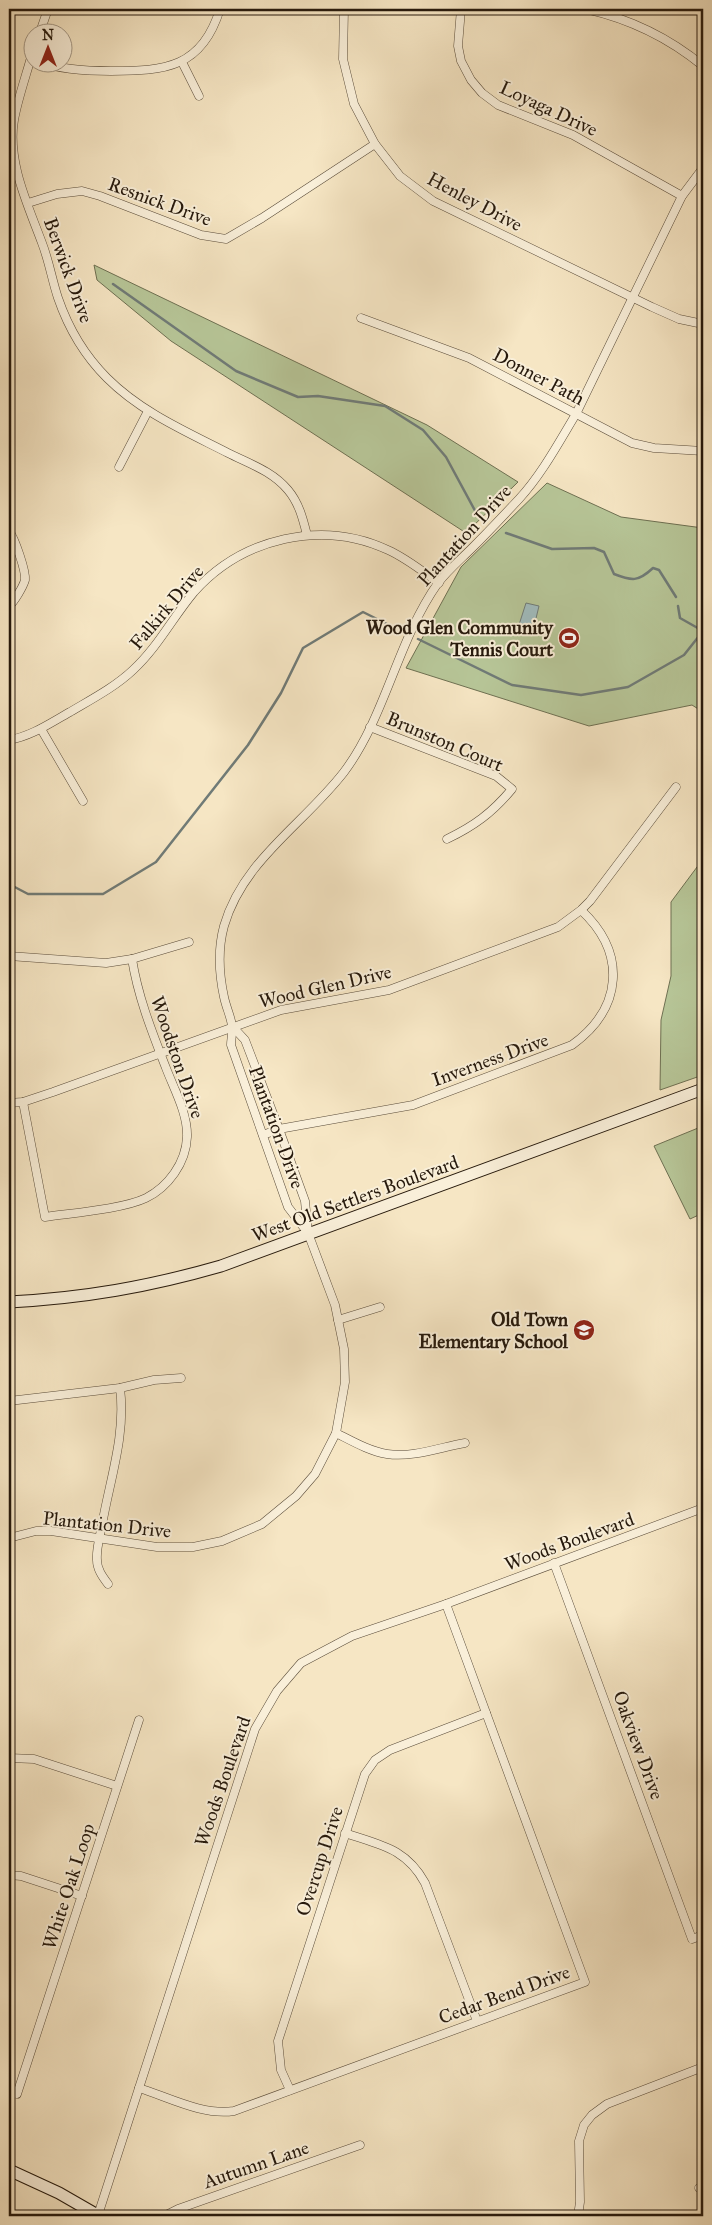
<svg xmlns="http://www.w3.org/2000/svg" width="712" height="2225" viewBox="0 0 712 2225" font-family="'IM FELL Great Primer',serif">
	<rect width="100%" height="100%" fill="#f6e6c4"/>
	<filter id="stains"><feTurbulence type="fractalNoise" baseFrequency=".004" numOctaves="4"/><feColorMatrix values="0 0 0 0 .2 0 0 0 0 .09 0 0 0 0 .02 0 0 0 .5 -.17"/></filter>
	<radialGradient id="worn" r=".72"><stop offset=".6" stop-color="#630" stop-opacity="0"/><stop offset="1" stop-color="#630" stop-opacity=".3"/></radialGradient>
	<g fill="#b7c698" stroke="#6e7052">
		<path d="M94,265L427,425L518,482L466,533L171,341L97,280Z"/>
		<path d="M547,483L621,517L703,528V712L692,705L589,726L406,668L461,567Z"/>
		<path d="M703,859V1075L660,1090L661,1020L671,976V902Z"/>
		<path d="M703,1126V1213L690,1219L654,1146Z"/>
	</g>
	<path fill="#a1bdbf" stroke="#707b77" d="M526,603L539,606L532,635L517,631Z"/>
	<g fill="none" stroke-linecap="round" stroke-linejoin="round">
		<g stroke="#707b77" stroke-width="2.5">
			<path d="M113,284L236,371L298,397L318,396L385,406L423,430L446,457L479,518"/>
			<path d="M506,533L552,549L594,548L604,552L614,574C632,581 638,582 653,568L659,570L676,597"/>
			<path d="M678,606L680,618L703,631"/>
			<path d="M418,639L512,685L581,695L628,687L684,655L703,631"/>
			<path d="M9,884L28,894H103L156,862L248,745L281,693L303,648L363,612L395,628"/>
		</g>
		<g stroke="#5a4c3a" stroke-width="9">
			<g id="minor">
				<path d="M344,9L343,59L354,104L375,144L400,176L433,201L652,307L679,319L703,324"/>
				<path d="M461,9L458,46L461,61L471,80L482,93L498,105L573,135L682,196"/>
				<path d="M586,9C630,19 668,37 703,66"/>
				<path d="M40,32L48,9"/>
				<path d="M32,54C26,76 18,98 14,120C7,162 28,205 42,243C49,261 52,280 58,298C68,327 85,356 107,378C141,412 185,431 228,453C250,464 272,471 288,490C299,503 303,519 307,535"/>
				<path d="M39,62C62,70 88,71 111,71C165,71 202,68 220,9"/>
				<path d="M182,62L199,96"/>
				<path d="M28,203L57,194L82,191L100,196L201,235L226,239L262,218L375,144"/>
				<path d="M361,318L469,358L632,443L654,448L703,451"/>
				<path d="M119,467L148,411"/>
				<path d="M9,531C15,539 26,571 25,580C23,587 14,602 9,606"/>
				<path d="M370,727L496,776L512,789C492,813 474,826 447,839"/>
				<path d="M41,729L83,801"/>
				<path d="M9,740C32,736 50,723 70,712C92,699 115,687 133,670C158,647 173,617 194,592C242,538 322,519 388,550C406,558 422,571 439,583"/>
				<path d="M9,956L106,963L132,959L189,942"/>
				<path d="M23,1102L45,1217C72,1213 123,1209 146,1198C168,1187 186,1163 187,1137C188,1114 174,1089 166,1068C152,1032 138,997 132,959"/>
				<path d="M9,1103L23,1102L53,1092L281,1010L389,990L558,927L581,910L590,901L676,787"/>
				<path d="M263,1135L279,1129L413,1105L572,1045C623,1008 627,953 581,910"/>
				<path d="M308,1233L288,1207L231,1045C231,1039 233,1032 232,1026C231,1017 226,1007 224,997C219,974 218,948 224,926C243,860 304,824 344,772C386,716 397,641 438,583C448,570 461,559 472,548C488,532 504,515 519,499C542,474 559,442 576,414L682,196L703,168"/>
				<path d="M338,1320L380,1307"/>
				<path d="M9,1401L120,1388L154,1380L181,1378"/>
				<path d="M336,1433C352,1441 369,1451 387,1454C412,1458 441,1447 465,1443"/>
				<path d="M9,1538L36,1531H51L157,1547H193L222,1541L262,1524L296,1496L315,1474L336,1433L345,1382L344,1349L335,1305L308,1233L305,1201L279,1129L245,1040L232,1026"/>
				<path d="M554,1563L692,1939L703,1935"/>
				<path d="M108,1584C102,1576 97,1569 97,1560C96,1549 100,1536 102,1525C110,1479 126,1435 120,1388"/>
				<path d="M9,1758L34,1759L117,1786"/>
				<path d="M345,1833C380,1845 406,1848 425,1883L477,2021"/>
				<path d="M9,1875L21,1876L82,1896"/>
				<path d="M139,2088C168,2097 203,2116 234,2111L585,1982L446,1604"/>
				<path d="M290,2090L281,2070L278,2041L365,1774L375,1760L390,1750L486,1713"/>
				<path d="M9,2092L17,2094L139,1720"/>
				<path d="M699,2188L703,2186"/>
				<path d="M98,2215L255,1729L277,1691L301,1663L352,1636L446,1604L703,1508"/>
				<path d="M164,2216L178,2209L360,2145"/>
				<path d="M578,2216L580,2202L579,2141L584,2125L592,2115L607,2104L703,2067"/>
			</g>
		</g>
		<g stroke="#26190c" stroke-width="13">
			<g id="secondary">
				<path d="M9,1302C84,1298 148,1287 221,1266L703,1089"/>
				<path d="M9,2170L59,2193L99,2216"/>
			</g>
		</g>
		<use href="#minor" stroke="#f9efd9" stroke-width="8"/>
		<use href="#secondary" stroke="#f9efd9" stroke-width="11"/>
	</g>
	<defs>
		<g id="stadium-disc" transform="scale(1.125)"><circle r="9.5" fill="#8f2418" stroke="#f9efd9"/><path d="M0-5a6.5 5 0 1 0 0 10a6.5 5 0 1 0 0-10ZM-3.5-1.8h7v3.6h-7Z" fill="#fff"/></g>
		<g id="school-disc" transform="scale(1.125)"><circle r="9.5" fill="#8f2418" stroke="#f9efd9"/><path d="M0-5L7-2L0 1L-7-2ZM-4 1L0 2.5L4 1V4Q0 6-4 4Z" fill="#fff"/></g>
	</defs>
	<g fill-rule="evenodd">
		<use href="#stadium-disc" x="569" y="638"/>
		<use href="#school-disc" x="584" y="1330"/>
	</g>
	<g text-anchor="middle" stroke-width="4" stroke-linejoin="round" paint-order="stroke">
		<g font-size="19" fill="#26190c" stroke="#f9efd9">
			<text transform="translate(549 108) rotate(25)" y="7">Loyaga Drive</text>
			<text transform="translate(160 201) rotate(20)" y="7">Resnick Drive</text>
			<text transform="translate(475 201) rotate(28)" y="7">Henley Drive</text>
			<text transform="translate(69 270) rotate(70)" y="7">Berwick Drive</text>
			<text transform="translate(539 376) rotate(28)" y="7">Donner Path</text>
			<text transform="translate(464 535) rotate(-48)" y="7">Plantation Drive</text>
			<text transform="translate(166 607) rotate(-50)" y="7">Falkirk Drive</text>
			<text transform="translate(445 741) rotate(23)" y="7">Brunston Court</text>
			<text transform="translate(325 986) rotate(-13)" y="7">Wood Glen Drive</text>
			<text transform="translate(178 1057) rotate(71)" y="7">Woodston Drive</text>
			<text transform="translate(490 1059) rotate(-20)" y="7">Inverness Drive</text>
			<text transform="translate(277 1127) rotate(70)" y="7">Plantation Drive</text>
			<text transform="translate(355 1198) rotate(-20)" y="7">West Old Settlers Boulevard</text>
			<text transform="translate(107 1524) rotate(6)" y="7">Plantation Drive</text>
			<text transform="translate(569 1541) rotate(-20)" y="7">Woods Boulevard</text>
			<text transform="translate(639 1745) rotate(70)" y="7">Oakview Drive</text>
			<text transform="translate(222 1781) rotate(-71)" y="7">Woods Boulevard</text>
			<text transform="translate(319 1861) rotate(-72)" y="7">Overcup Drive</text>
			<text transform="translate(68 1886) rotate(-72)" y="7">White Oak Loop</text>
			<text transform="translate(504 1994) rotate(-20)" y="7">Cedar Bend Drive</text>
			<text transform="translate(256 2164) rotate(-19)" y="7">Autumn Lane</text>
		</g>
		<g font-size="19" font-weight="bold" fill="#26190c" stroke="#f9efd9" text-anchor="end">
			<text x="553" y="634">Wood Glen Community<tspan x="553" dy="22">Tennis Court</tspan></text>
			<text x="568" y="1326">Old Town<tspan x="568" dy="22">Elementary School</tspan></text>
		</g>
	</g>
	<rect width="712" height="2225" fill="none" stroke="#f6e6c4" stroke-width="30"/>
	<rect x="10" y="10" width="692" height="2205" fill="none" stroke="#26190c" stroke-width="2.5"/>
	<rect x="15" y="15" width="682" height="2195" fill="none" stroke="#26190c"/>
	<g transform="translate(48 48)"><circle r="24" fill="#f9efd9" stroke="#a59987"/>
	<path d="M0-4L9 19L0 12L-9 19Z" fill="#8f2418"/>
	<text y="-8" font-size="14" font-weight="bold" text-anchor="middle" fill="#26190c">N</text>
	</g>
	<rect width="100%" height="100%" filter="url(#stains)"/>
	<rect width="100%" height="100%" fill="url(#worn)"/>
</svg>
